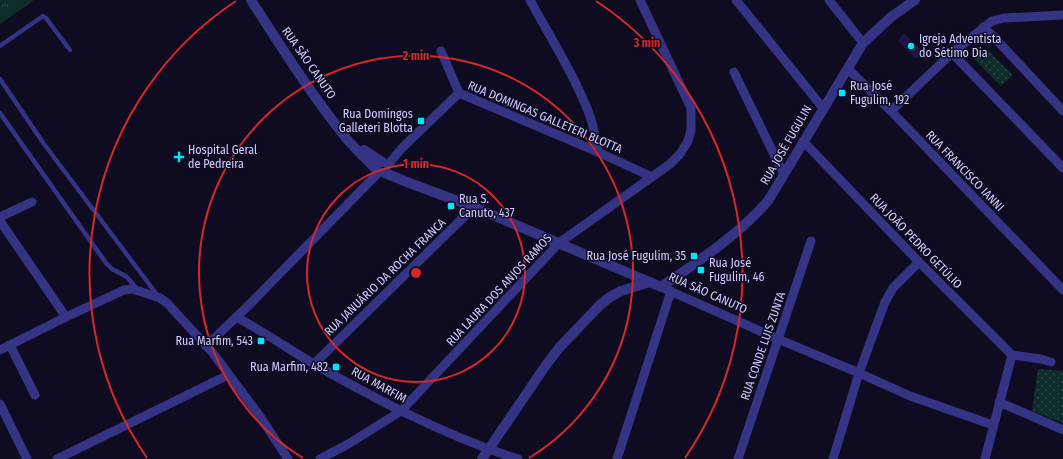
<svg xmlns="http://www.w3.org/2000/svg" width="1063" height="459" viewBox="0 0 1063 459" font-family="'Fira Sans Condensed',sans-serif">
	<defs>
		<pattern id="grass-tufts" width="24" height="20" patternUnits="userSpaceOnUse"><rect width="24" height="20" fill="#0e2c2a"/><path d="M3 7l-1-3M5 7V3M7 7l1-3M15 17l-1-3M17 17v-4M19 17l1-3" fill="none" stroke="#30494a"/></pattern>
		<pattern id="park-dots" width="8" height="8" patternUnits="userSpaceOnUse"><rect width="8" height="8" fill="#0e2c2a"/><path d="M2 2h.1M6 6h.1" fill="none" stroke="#30494a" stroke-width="1.8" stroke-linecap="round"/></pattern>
	</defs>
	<rect width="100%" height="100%" fill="#0f0c22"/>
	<path fill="url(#grass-tufts)" d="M0,0H34L0,24Z"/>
	<g fill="url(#park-dots)">
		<path d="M983,49H987L1013,75L1001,86L973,58L978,52Z"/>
		<path d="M1038,369L1063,371V423L1032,411Z"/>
	</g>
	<path fill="#1e1644" d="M904,33L923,52L916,59L898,41Z"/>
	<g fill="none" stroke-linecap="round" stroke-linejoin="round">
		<g stroke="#343384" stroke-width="4.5">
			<path d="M0,46L43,16L46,18L70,50"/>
			<path d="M0,79L44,144L158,296"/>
			<path d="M0,113L106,263L112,269L127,277L137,289"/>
		</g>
		<g stroke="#343384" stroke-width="9">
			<path d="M530,0C550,37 577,79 591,119C594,129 596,141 598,152"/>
			<path d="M736,0L823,108"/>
			<path d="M829,0L863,43"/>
			<path d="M983,27L992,35L1063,111"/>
			<path d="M441,51L459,93"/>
			<path d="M952,53L1063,168"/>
			<path d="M848,69L891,111L1063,290"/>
			<path d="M734,72L784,175"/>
			<path d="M459,93L598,152L652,177"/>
			<path d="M891,111L952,53L992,21L1004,18L1063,15"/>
			<path d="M803,141L919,262L1012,355"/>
			<path d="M388,165L401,149L459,93"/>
			<path d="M0,217L32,202"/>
			<path d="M0,221L66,317"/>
			<path d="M661,287L778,339L859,373L910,396L993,425"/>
			<path d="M236,317C263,331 288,349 314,364C379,401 446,436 518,459"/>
			<path d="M10,345L35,395"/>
			<path d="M206,346L249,305L379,172"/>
			<path d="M0,350L66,317L124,290L132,289L148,294L160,298L167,303L212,352L259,415L288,459"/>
			<path d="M1012,355L1041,359L1051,362"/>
			<path d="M314,364L474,207"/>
			<path d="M999,402L1063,430"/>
			<path d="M0,404L27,459"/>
			<path d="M57,459L228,375"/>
			<path d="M320,459L350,443L401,411L559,243L670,164L680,154L688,141L691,130V108L640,0"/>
			<path d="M617,459L671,291"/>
			<path d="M738,459L811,241"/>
			<path d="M833,459L859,373L885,302L893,288L919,262"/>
			<path d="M985,459L1012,355"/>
		</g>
		<g stroke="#343384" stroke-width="10">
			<path d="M251,0C281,47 311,94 346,138C355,149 366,159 376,169"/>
			<path d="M364,150L382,162"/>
			<path d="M385,173L412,184L474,207L661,287C699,261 738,235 768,201L863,43L891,17L915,0"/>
			<path d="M482,459L546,365L559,348L577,329L600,305L610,297L621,291L650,282"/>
		</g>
	</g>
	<g fill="none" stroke="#d62828" stroke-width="2">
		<circle cx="416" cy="273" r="109"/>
		<path d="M303 458A217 217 0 1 1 529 458"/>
		<path d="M147 458A326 326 0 0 1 236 1M596 1A326 326 0 0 1 685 458"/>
	</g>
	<g fill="#00e7f8" stroke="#0f0c22" stroke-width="1.5">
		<circle cx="911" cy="46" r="4"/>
		<rect x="838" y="89" width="8" height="8" rx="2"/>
		<rect x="417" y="117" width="8" height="8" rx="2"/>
		<path d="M177 151h4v4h4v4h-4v4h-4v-4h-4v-4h4z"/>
		<rect x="447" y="202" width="8" height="8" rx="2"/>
		<rect x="690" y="252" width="8" height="8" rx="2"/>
		<rect x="697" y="266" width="8" height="8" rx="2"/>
		<rect x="257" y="337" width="8" height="8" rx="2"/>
		<rect x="332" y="363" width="8" height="8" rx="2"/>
	</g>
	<g text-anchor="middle" stroke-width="3" stroke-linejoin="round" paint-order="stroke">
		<g font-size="12" fill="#d1cdff" stroke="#0f0c22" text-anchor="start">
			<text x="919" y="43">Igreja Adventista<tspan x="919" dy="14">do Sétimo Dia</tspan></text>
			<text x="850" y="90">Rua José<tspan x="850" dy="14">Fugulim, 192</tspan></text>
			<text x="413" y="118" text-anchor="end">Rua Domingos<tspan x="413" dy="14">Galleteri Blotta</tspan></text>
			<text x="188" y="154">Hospital Geral<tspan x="188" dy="14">de Pedreira</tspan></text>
			<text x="459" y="203">Rua S.<tspan x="459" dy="14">Canuto, 437</tspan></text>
			<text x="686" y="260" text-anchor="end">Rua José Fugulim, 35</text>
			<text x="709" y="267">Rua José<tspan x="709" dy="14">Fugulim, 46</tspan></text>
			<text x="253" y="345" text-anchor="end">Rua Marfim, 543</text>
			<text x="328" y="371" text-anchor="end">Rua Marfim, 482</text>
		</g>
		<g font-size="12" fill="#d1cdff" stroke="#0f0c22">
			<text transform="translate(309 63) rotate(55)" y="4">RUA SÃO CANUTO</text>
			<text transform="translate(545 117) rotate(23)" y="4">RUA DOMINGAS GALLETERI BLOTTA</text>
			<text transform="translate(786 145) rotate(-60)" y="4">RUA JOSÉ FUGULIN</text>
			<text transform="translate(965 171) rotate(46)" y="4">RUA FRANCISCO IANNI</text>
			<text transform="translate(916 241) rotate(46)" y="4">RUA JOÃO PEDRO GETÚLIO</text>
			<text transform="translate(385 277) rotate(-44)" y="4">RUA JANUÁRIO DA ROCHA FRANCA</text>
			<text transform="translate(499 290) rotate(-47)" y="4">RUA LAURA DOS ANJOS RAMOS</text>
			<text transform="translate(708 293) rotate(24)" y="4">RUA SÃO CANUTO</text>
			<text transform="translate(763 346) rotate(-71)" y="4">RUA CONDE LUIS ZUNTA</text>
			<text transform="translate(379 385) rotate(29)" y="4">RUA MARFIM</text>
		</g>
	</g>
	<circle cx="416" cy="273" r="6" fill="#d62828" stroke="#0f0c22" stroke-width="2"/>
	<g font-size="12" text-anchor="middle" font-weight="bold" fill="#d62828" stroke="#0f0c22" stroke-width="3" stroke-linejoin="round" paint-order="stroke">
		<text x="647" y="47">3 min</text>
		<text x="416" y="60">2 min</text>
		<text x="416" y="168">1 min</text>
	</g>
</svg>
